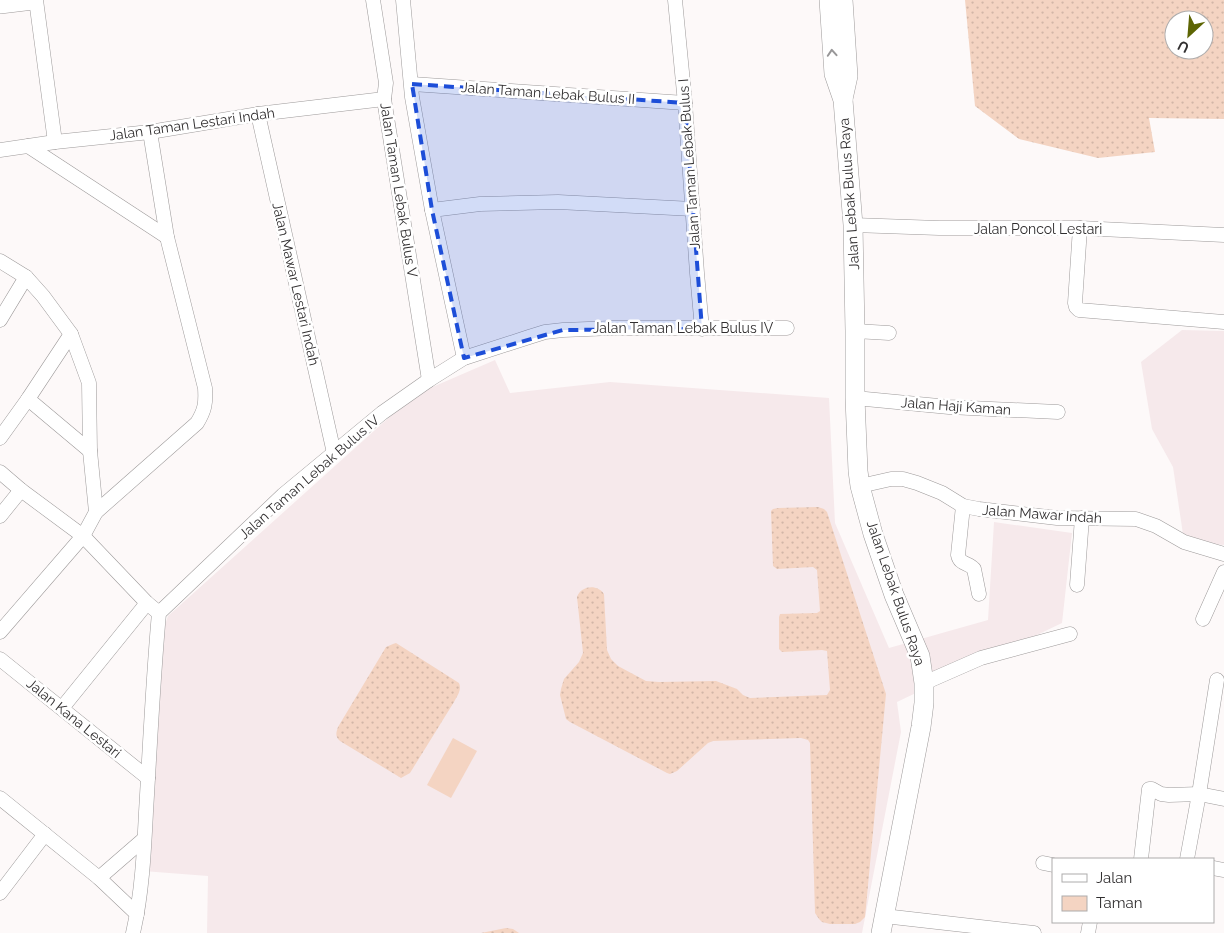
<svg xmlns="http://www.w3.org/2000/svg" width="1224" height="933" viewBox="0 0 1224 933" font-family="Raleway,sans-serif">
	<defs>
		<pattern id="green-dots" width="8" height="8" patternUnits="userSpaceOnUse" patternTransform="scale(1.25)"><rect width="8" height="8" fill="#f4d4c2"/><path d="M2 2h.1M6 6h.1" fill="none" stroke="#d2b6a7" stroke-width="1.8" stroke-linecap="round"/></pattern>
	</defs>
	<rect width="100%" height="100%" fill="#fdf9f9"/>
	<g fill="#f6e9eb">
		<path d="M1182,330L1224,331V545L1184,541L1173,467L1152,429L1141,362Z"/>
		<path d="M495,360L510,393L610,382L829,398L835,523L889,648L988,620L994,522L1072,533L1062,623L897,702L901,732L862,933H207L208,876L143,871L154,657L168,616L414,395Z"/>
	</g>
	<g fill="url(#green-dots)" fill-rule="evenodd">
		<path d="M965,0H1224V119L1149,118L1155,152L1098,158L1019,139L975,106ZM1174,20H1204V50H1174Z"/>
		<path d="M818,507L824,509L827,512L886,694L865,917L860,922L855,924H830L822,922L819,919L815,913L810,743L808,740L801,738L713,741L708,743L677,771L670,774L667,773L570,722L566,719L560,695L561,689L564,679L579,662L583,653L577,597C581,585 598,584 604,594L607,650L611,659L618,666L646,681L659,682L716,681L737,689L743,695L750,698L827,695L830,690L827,651L822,650L782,652L779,649V617L780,614L817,613L820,611L817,570L813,567L777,569L773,566L771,511L773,509L778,508Z"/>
		<path d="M396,643L459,683C462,690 457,696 454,702L410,773L401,778L340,741C335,736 336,733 338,727L386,647L393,644Z"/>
		<path d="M506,928L513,929L519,933H481Z"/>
	</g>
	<path fill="#f4d4c2" d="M453,738L477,751L451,798L427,785Z"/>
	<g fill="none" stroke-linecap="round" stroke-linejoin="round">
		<g stroke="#9d9a9a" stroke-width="15">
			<g id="minor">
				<path d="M36,0L55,142"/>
				<path d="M373,0L386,83L384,99L429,380"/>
				<path d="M403,0L412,97L432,210L464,358"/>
				<path d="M675,0L685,103L697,273L702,329"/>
				<path d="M412,84L685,103"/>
				<path d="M258,114L334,453"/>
				<path d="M28,146L167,237"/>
				<path d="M0,150L55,142L150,132L258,114L384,99"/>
				<path d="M432,210L480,204L558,202L693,209"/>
				<path d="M853,225L939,228H1080L1224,235"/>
				<path d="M1080,228L1075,303L1076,307L1079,310L1224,322"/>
				<path d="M0,261L26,277L43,296L71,334L89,383L90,451L96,512"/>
				<path d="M0,320L26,277"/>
				<path d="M855,331L889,333"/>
				<path d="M855,398L949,407L1058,412"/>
				<path d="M28,399L90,451"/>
				<path d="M0,438L28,399L71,334"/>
				<path d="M0,472L21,490L83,536L147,603L159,613"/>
				<path d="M860,486L891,479H903L917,483L942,493L963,506L979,509L1057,518L1136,519L1156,526L1184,542L1224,554"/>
				<path d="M963,506L958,555C960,565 968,562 974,569L979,594"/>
				<path d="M0,516L21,490"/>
				<path d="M1077,585L1082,518"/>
				<path d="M1203,619L1224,572"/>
				<path d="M0,632L83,536L96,512L197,423C205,410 206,403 205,388L167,237L150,132"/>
				<path d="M0,659L148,778"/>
				<path d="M924,683L981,658L1070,634"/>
				<path d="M62,708L147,603"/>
				<path d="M0,798L99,878L137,914"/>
				<path d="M1141,859L1149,789H1152L1161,794L1169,795L1199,794L1224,799"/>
				<path d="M1187,859L1199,794L1217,680"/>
				<path d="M1043,863L1053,865"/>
				<path d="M1213,868L1224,870"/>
				<path d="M99,878L144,839"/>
				<path d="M0,893L45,834"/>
				<path d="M884,916L1034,933"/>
				<path d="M133,933C142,894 144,852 146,812C150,746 153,679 159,613L283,495L382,413L429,380L464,358L529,337L545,332L563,330L613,328H787"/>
				<path d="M1088,933L1090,922"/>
			</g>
		</g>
		<g stroke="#9d9a9a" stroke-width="20">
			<g id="secondary">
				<path d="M829,0L834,74L843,100L853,225L855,331V398L858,471L860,486L873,534L894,595L920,656L924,683V703L921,727L881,933"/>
				<path d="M0,4L33,0"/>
				<path d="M843,99L848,76L843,0"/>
			</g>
		</g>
		<use href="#minor" stroke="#fff" stroke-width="14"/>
		<use href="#secondary" stroke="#fff" stroke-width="19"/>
	</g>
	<defs><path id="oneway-chevron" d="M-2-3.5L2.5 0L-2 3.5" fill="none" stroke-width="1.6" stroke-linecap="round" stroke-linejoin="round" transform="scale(1.25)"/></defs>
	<use stroke="#989798" href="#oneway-chevron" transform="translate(832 53) rotate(-94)"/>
	<path fill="#1d4ed8" fill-opacity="0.2" stroke="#1d4ed8" stroke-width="4" stroke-dasharray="10 6" stroke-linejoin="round" d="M412,84L685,103L702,329L563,330L464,358L432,210Z"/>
	<g text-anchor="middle" stroke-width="5" stroke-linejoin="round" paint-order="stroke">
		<g font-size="14" fill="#312f30" stroke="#fff">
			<text transform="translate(548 93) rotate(4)" y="5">Jalan Taman Lebak Bulus II</text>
			<text transform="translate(192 124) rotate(-8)" y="5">Jalan Taman Lestari Indah</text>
			<text transform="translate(689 164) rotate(-94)" y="5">Jalan Taman Lebak Bulus I</text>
			<text transform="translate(399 190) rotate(81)" y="5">Jalan Taman Lebak Bulus V</text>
			<text transform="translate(849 194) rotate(-94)" y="5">Jalan Lebak Bulus Raya</text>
			<text x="1038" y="234">Jalan Poncol Lestari</text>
			<text transform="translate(296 284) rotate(77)" y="5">Jalan Mawar Lestari Indah</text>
			<text x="683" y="333">Jalan Taman Lebak Bulus IV</text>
			<text transform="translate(956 406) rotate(4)" y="5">Jalan Haji Kaman</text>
			<text transform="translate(309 477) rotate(-41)" y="5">Jalan Taman Lebak Bulus IV</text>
			<text transform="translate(1042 514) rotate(4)" y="5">Jalan Mawar Indah</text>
			<text transform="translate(896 593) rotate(71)" y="5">Jalan Lebak Bulus Raya</text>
			<text transform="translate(74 718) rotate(39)" y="5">Jalan Kana Lestari</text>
		</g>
	</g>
	<rect x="1052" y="858" width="162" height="65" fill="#ffffff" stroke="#adacac"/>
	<rect x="1062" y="874" width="25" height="8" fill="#ffffff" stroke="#adacac"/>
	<text x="1096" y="883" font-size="15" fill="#312f30">Jalan</text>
	<rect x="1062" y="896" width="25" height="15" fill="#f4d4c2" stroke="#adacac"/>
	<text x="1096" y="908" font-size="15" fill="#312f30">Taman</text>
	<g transform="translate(1189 35) rotate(206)"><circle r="24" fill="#ffffff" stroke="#adacac"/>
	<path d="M0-4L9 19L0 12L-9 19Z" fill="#5d6504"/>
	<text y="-8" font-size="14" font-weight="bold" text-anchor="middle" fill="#312f30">U</text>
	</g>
</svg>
